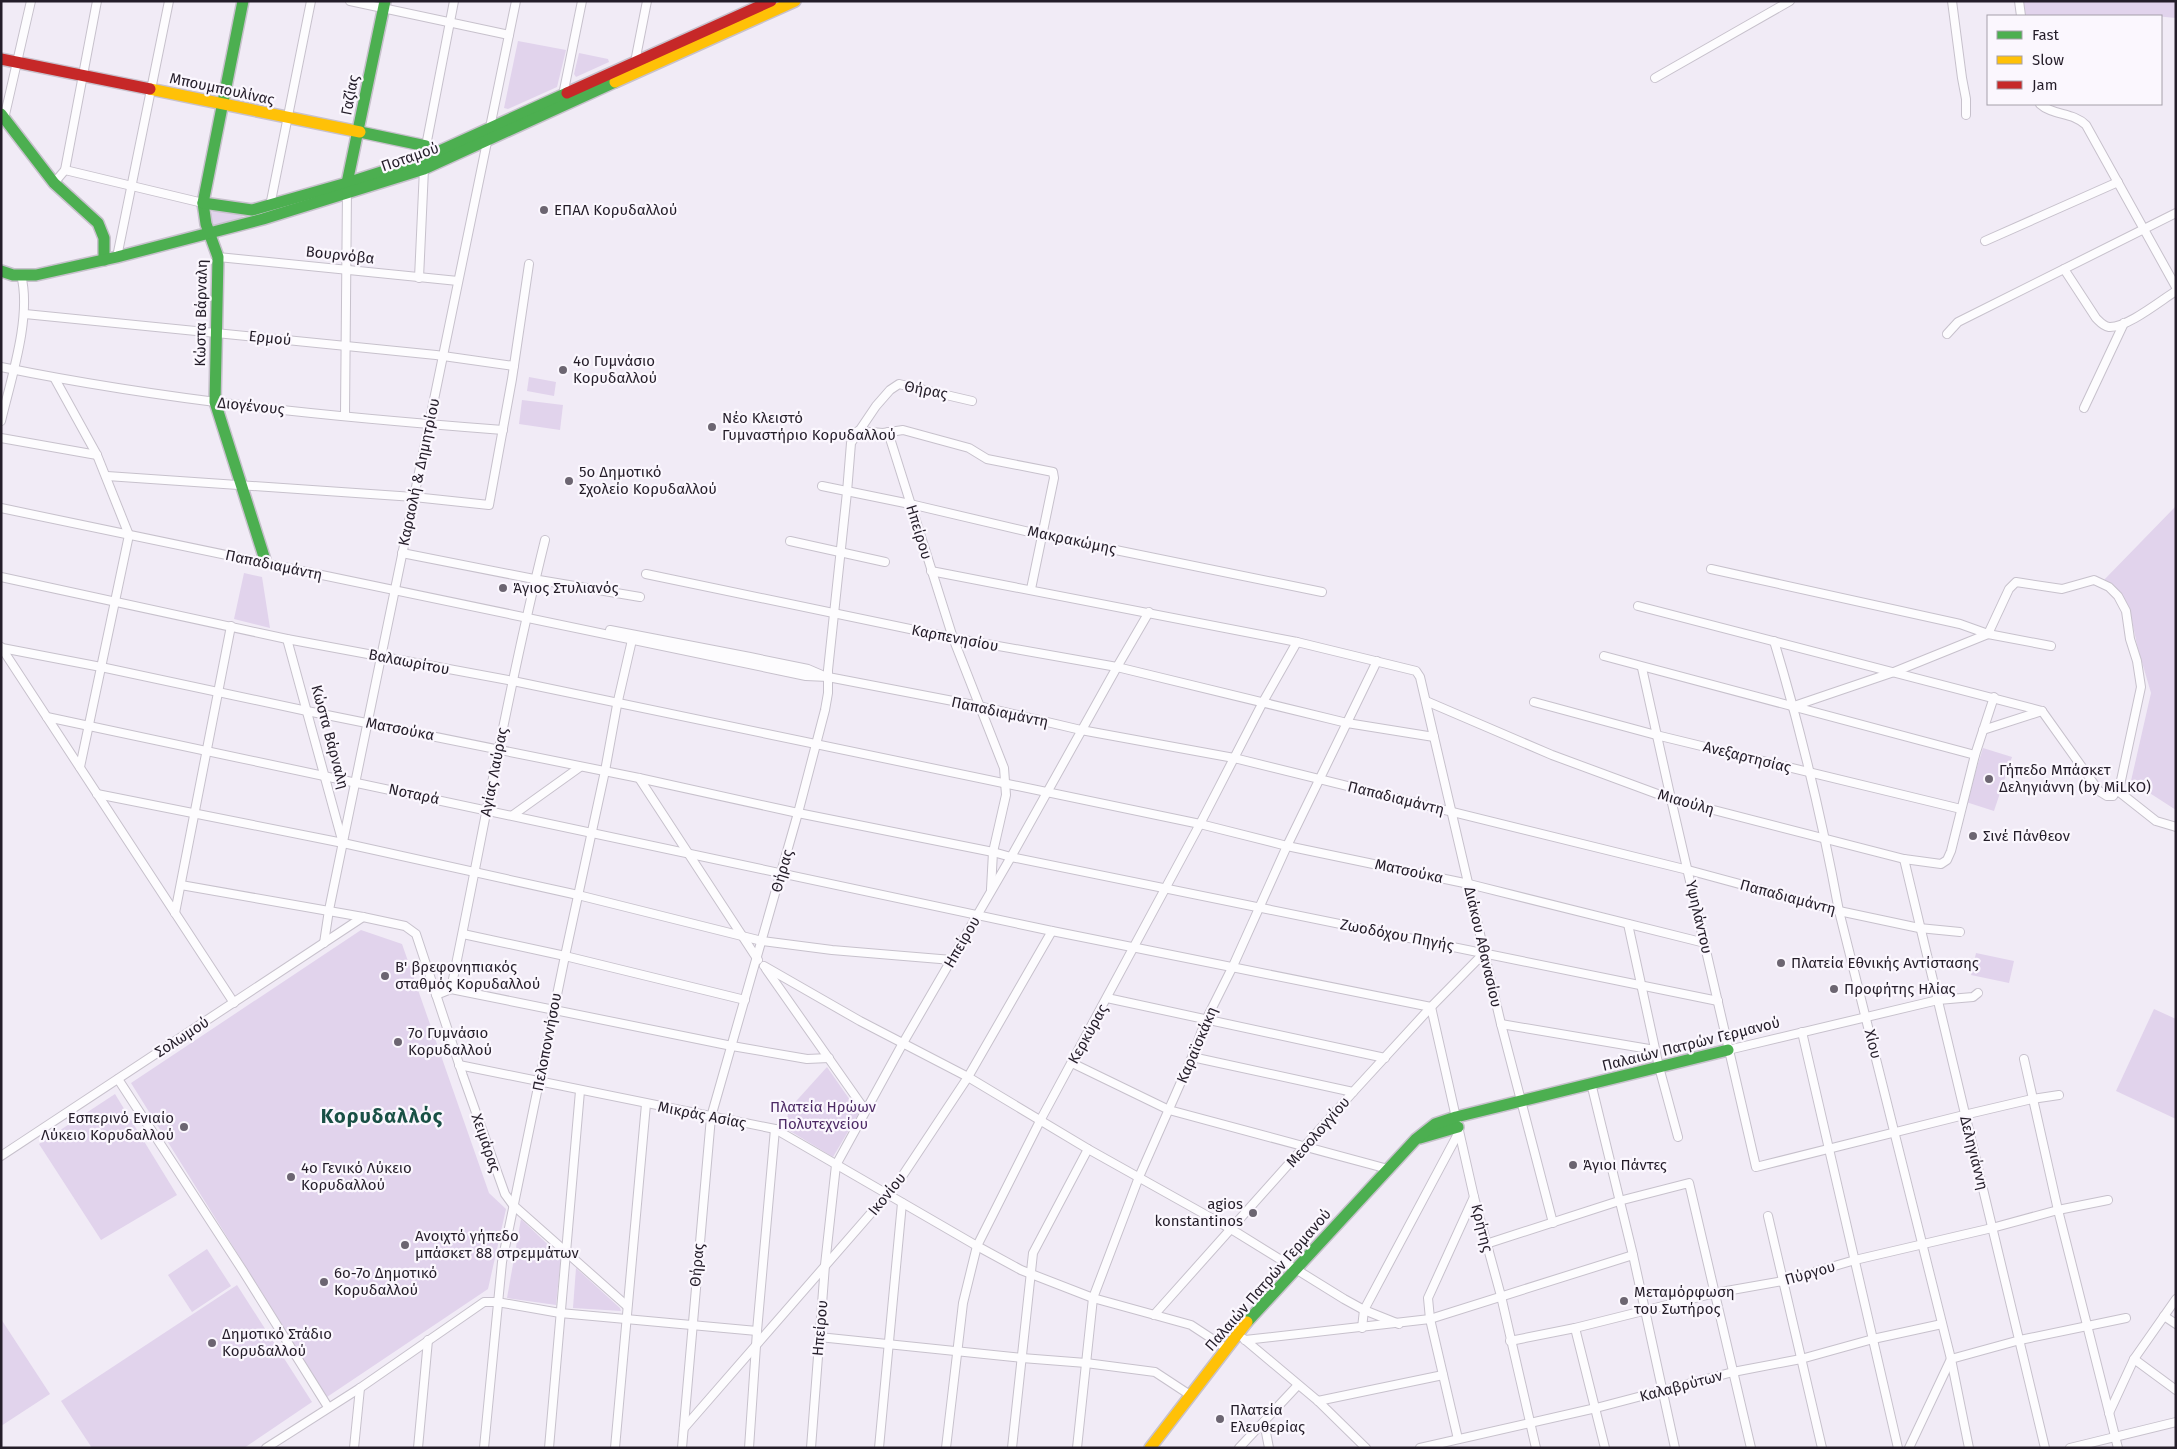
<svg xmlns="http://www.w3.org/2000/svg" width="2177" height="1449" viewBox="0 0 2177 1449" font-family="'Fira Sans',sans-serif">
	<rect width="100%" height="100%" fill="#f1ebf6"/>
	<g fill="#e1d3ec">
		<path d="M2023,1H2176V18L2144,15L2023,16Z"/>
		<path d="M518,41L566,50L557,87L508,109L504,108Z"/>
		<path d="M579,53L608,59L609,62L576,77L574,74Z"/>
		<path d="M214,210L242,215L244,219L213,226L211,225L210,214Z"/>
		<path d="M529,377L556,382L554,396L527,391Z"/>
		<path d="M522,400L563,405L560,430L519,424Z"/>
		<path d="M2176,506V810L2131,781L2151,693L2137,645L2130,611L2121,594L2104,580Z"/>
		<path d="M244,573L262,577L270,628L234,619Z"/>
		<path d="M1983,748L2012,757L1994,811L1966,802Z"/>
		<path d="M361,930L402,944L489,1193L506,1209L488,1289L327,1397L131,1083Z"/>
		<path d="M1976,953L2014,961L2009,983L1971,975Z"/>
		<path d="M2154,1009L2176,1019V1119L2116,1091Z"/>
		<path d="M827,1067L859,1113L833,1157L790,1131L786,1124L789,1109Z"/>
		<path d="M115,1094L177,1195L101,1240L39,1144Z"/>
		<path d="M521,1219L561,1257L556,1305L507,1298Z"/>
		<path d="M207,1249L231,1286L192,1312L168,1275Z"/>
		<path d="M576,1268L620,1308L621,1311L573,1308Z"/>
		<path d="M237,1285L312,1402L244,1448H92L61,1401Z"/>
		<path d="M1,1319L50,1394L1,1426Z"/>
	</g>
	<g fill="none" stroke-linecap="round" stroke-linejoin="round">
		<g stroke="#c7c1cc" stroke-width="10">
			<g id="street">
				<path d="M350,1L509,35"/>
				<path d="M1952,1L1962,78L1966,99V115"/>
				<path d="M2019,1L2021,16"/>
				<path d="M635,62L647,1"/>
				<path d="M1655,78L1790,1"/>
				<path d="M563,95L582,1"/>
				<path d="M2040,104C2053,116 2073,112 2086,125L2176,287"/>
				<path d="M4,119L31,1"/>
				<path d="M426,146L454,1"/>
				<path d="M65,170L203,203"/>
				<path d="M54,183L65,170L97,1"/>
				<path d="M270,206L311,1"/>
				<path d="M1985,241L2118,182"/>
				<path d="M117,257L169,1"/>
				<path d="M218,257L458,281"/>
				<path d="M2064,269L2096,318C2100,322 2103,326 2109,327C2127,328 2160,301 2176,291"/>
				<path d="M419,278L424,169"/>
				<path d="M25,314L436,355L514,366"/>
				<path d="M1947,334L1958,322L2176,213"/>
				<path d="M1,367C167,401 335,417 503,430"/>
				<path d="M55,379L97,455L129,535L80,767"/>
				<path d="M2084,408L2124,323"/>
				<path d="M345,415L347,190"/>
				<path d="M1,421C11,379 32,316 21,275"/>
				<path d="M858,431L883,433L903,430L969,448L987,459L1053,472L1054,478L1031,589"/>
				<path d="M888,432L953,638L1004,768L1006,795L993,852L991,889"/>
				<path d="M1,438L97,455"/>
				<path d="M107,476L414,497L489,505L512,379L529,264"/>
				<path d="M822,486L910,504L1042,535L1322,592"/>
				<path d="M1,508L806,676L828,677L979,706L1081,730L1234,758L1688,870L1839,911L1919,928L1960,932"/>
				<path d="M790,541L885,562"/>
				<path d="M402,553L539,580L640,597"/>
				<path d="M1711,569L1960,624L1988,634L2051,646"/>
				<path d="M931,571L1297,642L1416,671L1420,677L1501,1024L1553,1223"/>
				<path d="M646,574L953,638L1117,667L1347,723L1434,737"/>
				<path d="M1,577L287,639L513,681L1200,824L1287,846L1469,884L1705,943"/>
				<path d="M1638,606L2042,711"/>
				<path d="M610,630L750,657L808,669L822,675"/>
				<path d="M287,639L342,840"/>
				<path d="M1774,641C1801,730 1822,819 1839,911L1951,1359L1969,1448"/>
				<path d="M1,647L234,1003"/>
				<path d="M2,648L101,667L307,711L639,778L798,813L993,852L1011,857L1718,1001"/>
				<path d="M1604,656L1975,755"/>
				<path d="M1642,668L1671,799L1756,1167L1964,1115L2032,1099L2059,1095"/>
				<path d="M1426,701L1552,755L1671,799L1904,859L1941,864L1947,860L1951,851L1975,755L1994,697"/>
				<path d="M1534,702L1656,735L1961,809"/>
				<path d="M1794,706L1894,672L1988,634L2009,589L2016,582L2062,589L2094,580L2109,587L2118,596L2126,611L2130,639L2137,661L2141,687L2120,785L2113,796H2107L2099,791L2042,711"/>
				<path d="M47,717L1052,931L1431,1007"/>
				<path d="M1983,730L2042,711"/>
				<path d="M639,778L758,960"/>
				<path d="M2118,791L2156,821L2176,827"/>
				<path d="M97,794L343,843L578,895L762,941L832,950L952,960"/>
				<path d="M513,815L580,767"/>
				<path d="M1904,859L2045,1448"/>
				<path d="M181,885L363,917L405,926L416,934L463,1076L505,1194L513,1205L627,1306"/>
				<path d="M175,913L231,626"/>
				<path d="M1628,924L1659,1067L1678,1137"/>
				<path d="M463,934L565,956L745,1000"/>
				<path d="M324,943L329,910L516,1"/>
				<path d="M764,966L860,1021L968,1077L1088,1149L1231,1229L1344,1299L1364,1310L1399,1324"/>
				<path d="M766,969L865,1110"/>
				<path d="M451,989L732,1046L807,1059L829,1058"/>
				<path d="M436,995L451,989C482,839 508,689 545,540"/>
				<path d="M1107,998L1385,1058"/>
				<path d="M1431,1007L1474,1197L1501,1296L1536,1448"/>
				<path d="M1501,1024L1655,1050"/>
				<path d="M1802,1032L1898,1448"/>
				<path d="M1728,1050L1938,1000L1973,997L1978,993"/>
				<path d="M1192,1057L1353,1092"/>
				<path d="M2024,1059L2058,1210L2118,1448"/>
				<path d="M1072,1063L1169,1110L1388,1169"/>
				<path d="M459,1065L775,1129L977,1246L1021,1270L1093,1298L1191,1325L1226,1348"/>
				<path d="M118,1079L243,1271L328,1407"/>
				<path d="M1591,1083L1633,1255L1675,1448"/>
				<path d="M1,1156L363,917"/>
				<path d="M1768,1216L1822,1448"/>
				<path d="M1486,1244L1619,1201L1689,1183L1751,1448"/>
				<path d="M1154,1315L1353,1092L1431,1007L1485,952"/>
				<path d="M2164,1316L2176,1324"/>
				<path d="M1362,1328L1364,1310L1459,1132"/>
				<path d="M1575,1328L1605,1448"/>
				<path d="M819,1337L1022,1358L1086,1363L1155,1372L1190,1395"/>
				<path d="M1244,1339L1318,1401L1366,1448"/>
				<path d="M1245,1340L1430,1319L1633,1255"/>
				<path d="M1510,1341L1575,1328L1715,1293L1783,1281L1855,1260L1992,1228L2058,1210L2108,1200"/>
				<path d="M1951,1359L2020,1340L2126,1318"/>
				<path d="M2134,1359L2176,1390"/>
				<path d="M1318,1401L1443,1375"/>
				<path d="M2109,1413L2134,1359L2176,1299"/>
				<path d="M1264,1422L1269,1448"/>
				<path d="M684,1428L899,1181L968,1077L1052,931"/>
				<path d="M1458,1439L1430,1319L1428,1298L1474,1197"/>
				<path d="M266,1448L360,1388L484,1302H497L560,1313L757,1331"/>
				<path d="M354,1448L360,1388"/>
				<path d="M418,1448L428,1340"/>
				<path d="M484,1448L502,1262L565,956L605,771L617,705L632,640"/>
				<path d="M549,1448L580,1091"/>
				<path d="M615,1448L646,1104"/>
				<path d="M682,1448L711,1117L798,813L825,710L828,693V670L847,492L851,443L876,406L890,390L899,384L972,401"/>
				<path d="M749,1448L757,1331L775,1129"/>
				<path d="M811,1448L825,1265L836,1165L903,1043L1011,857L1117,667L1149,612"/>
				<path d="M879,1448L902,1203"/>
				<path d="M946,1448L963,1303L977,1246L1041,1119L1200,824L1263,702L1297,642"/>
				<path d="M1012,1448L1033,1253L1088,1149"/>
				<path d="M1077,1448L1093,1298L1139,1177L1192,1057L1206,1020L1233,966L1287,846L1377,661"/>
				<path d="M1239,1448L1298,1385"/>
				<path d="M1420,1448L1596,1408L1733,1372L1801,1359L1873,1339L1942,1324"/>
				<path d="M1909,1448L1951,1359"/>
				<path d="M2070,1448L2176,1422"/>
			</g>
		</g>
		<g stroke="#c7c1cc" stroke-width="14">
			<g id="fast">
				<path d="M243,1L203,203L206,224L218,257L215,402L266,563"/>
				<path d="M1,114L54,183L98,223L104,238V260"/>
				<path d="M360,132L426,146L430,156"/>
				<path d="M347,183L385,1"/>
				<path d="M203,203L252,210L347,183L422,159L567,93"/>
				<path d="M1,271L13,275H36L117,257L263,219L424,169L615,82"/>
				<path d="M1420,1138L1458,1127"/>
				<path d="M1247,1322L1416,1139L1435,1124L1456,1117L1728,1050"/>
			</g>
		</g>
		<g stroke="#c7c1cc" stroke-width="14">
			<g id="slow">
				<path d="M615,82L795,1"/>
				<path d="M150,89L360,132"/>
				<path d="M1150,1448L1247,1322"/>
			</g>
		</g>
		<g stroke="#c7c1cc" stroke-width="14">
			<g id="jam">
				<path d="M1,59L150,89"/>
				<path d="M567,93L771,1"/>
			</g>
		</g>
		<use href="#street" stroke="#fdfcfe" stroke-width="8"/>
		<use href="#fast" stroke="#4caf50" stroke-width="11"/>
		<use href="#slow" stroke="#ffc107" stroke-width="11"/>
		<use href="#jam" stroke="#c62828" stroke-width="11"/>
	</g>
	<g fill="#6c6571" stroke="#fbf7fe" stroke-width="2">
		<circle cx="544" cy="210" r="5"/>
		<circle cx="563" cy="370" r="5"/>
		<circle cx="712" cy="427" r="5"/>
		<circle cx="569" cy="481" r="5"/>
		<circle cx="503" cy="588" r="5"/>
		<circle cx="1989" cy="779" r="5"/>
		<circle cx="1973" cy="836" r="5"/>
		<circle cx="1781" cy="963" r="5"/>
		<circle cx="385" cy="976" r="5"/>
		<circle cx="1834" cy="989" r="5"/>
		<circle cx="398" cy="1042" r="5"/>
		<circle cx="184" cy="1127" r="5"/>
		<circle cx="1573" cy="1165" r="5"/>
		<circle cx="291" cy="1177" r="5"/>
		<circle cx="1253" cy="1213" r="5"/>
		<circle cx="405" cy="1245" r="5"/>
		<circle cx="324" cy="1282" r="5"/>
		<circle cx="1624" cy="1301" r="5"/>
		<circle cx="212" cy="1343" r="5"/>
		<circle cx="1220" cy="1419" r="5"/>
	</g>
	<g text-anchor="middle" stroke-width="4.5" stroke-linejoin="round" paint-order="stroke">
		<g font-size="15" fill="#241d29" stroke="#fbf7fe">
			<text transform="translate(222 89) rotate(12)" y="5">Μπουμπουλίνας</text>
			<text transform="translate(350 95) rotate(-79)" y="5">Γαζίας</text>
			<text transform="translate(410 157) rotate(-19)" y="5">Ποταμού</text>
			<text transform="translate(340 255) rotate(6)" y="5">Βουρνόβα</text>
			<text transform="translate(201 313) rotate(-89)" y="5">Κώστα Βάρναλη</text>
			<text transform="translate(270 338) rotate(6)" y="5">Ερμού</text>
			<text transform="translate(926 390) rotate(11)" y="5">Θήρας</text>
			<text transform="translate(251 406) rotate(6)" y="5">Διογένους</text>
			<text transform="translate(419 472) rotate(-78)" y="5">Καραολή &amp; Δημητρίου</text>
			<text transform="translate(919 532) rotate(73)" y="5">Ηπείρου</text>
			<text transform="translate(1072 540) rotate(12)" y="5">Μακρακώμης</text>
			<text transform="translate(274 565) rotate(12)" y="5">Παπαδιαμάντη</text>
			<text transform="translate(955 638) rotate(11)" y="5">Καρπενησίου</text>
			<text transform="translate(409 662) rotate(11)" y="5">Βαλαωρίτου</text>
			<text transform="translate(1000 712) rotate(12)" y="5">Παπαδιαμάντη</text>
			<text transform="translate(400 729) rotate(11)" y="5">Ματσούκα</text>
			<text transform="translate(330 737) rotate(75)" y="5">Κώστα Βάρναλη</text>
			<text transform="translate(1747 757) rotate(14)" y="5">Ανεξαρτησίας</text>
			<text transform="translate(494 772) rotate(-79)" y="5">Αγίας Λαύρας</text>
			<text transform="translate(414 794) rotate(12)" y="5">Νοταρά</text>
			<text transform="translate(1396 798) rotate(14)" y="5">Παπαδιαμάντη</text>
			<text transform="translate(1686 802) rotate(16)" y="5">Μιαούλη</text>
			<text transform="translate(782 871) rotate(-74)" y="5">Θήρας</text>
			<text transform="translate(1409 871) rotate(12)" y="5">Ματσούκα</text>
			<text transform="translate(1788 897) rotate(15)" y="5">Παπαδιαμάντη</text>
			<text transform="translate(1699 917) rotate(77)" y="5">Υψηλάντου</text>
			<text transform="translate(1397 935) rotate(11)" y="5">Ζωοδόχου Πηγής</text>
			<text transform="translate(962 942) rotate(-60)" y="5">Ηπείρου</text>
			<text transform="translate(1483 947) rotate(77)" y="5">Διάκου Αθανασίου</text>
			<text transform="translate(1088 1034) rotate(-61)" y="5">Κερκύρας</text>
			<text transform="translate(182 1037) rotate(-33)" y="5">Σολωμού</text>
			<text transform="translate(547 1042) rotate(-79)" y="5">Πελοποννήσου</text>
			<text transform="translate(1691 1044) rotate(-14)" y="5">Παλαιών Πατρών Γερμανού</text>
			<text transform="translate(1873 1044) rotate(76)" y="5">Χίου</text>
			<text transform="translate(1197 1045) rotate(-67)" y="5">Καραϊσκάκη</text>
			<text transform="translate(702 1115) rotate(11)" y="5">Μικράς Ασίας</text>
			<text transform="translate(1318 1132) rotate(-49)" y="5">Μεσολογγίου</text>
			<text transform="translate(486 1143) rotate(71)" y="5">Χειμάρας</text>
			<text transform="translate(1974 1153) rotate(76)" y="5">Δεληγιάννη</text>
			<text transform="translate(887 1194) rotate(-51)" y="5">Ικονίου</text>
			<text transform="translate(1482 1228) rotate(76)" y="5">Κρήτης</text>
			<text transform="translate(697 1265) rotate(-85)" y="5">Θήρας</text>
			<text transform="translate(1810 1273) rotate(-16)" y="5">Πύργου</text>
			<text transform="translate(1268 1280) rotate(-49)" y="5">Παλαιών Πατρών Γερμανού</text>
			<text transform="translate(820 1328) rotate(-85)" y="5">Ηπείρου</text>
			<text transform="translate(1681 1386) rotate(-15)" y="5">Καλαβρύτων</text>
		</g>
		<g font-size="15" fill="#241d29" stroke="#fbf7fe" text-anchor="start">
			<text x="554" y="215">ΕΠΑΛ Κορυδαλλού</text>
			<text x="573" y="366">4ο Γυμνάσιο<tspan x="573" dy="17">Κορυδαλλού</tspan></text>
			<text x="722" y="423">Νέο Κλειστό<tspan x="722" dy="17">Γυμναστήριο Κορυδαλλού</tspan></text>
			<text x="579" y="477">5ο Δημοτικό<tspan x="579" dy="17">Σχολείο Κορυδαλλού</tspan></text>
			<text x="513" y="593">Άγιος Στυλιανός</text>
			<text x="1999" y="775">Γήπεδο Μπάσκετ<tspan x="1999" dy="17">Δεληγιάννη (by MiLKO)</tspan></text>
			<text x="1983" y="841">Σινέ Πάνθεον</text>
			<text x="1791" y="968">Πλατεία Εθνικής Αντίστασης</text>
			<text x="395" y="972">Β' βρεφονηπιακός<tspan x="395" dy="17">σταθμός Κορυδαλλού</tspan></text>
			<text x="1844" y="994">Προφήτης Ηλίας</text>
			<text x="408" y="1038">7ο Γυμνάσιο<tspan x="408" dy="17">Κορυδαλλού</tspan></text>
			<text x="174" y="1123" text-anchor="end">Εσπερινό Ενιαίο<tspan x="174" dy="17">Λύκειο Κορυδαλλού</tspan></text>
			<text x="1583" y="1170">Άγιοι Πάντες</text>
			<text x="301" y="1173">4ο Γενικό Λύκειο<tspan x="301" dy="17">Κορυδαλλού</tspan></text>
			<text x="1243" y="1209" text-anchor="end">agios<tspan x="1243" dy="17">konstantinos</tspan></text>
			<text x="415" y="1241">Ανοιχτό γήπεδο<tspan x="415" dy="17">μπάσκετ 88 στρεμμάτων</tspan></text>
			<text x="334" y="1278">6ο-7ο Δημοτικό<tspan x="334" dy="17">Κορυδαλλού</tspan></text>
			<text x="1634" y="1297">Μεταμόρφωση<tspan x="1634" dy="17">του Σωτήρος</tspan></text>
			<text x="222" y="1339">Δημοτικό Στάδιο<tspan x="222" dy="17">Κορυδαλλού</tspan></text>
			<text x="1230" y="1415">Πλατεία<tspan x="1230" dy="17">Ελευθερίας</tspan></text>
		</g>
		<g font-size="15" fill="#4d2a65" stroke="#fbf7fe">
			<text x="823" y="1112">Πλατεία Ηρώων<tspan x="823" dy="17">Πολυτεχνείου</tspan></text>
		</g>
		<g font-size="20" font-weight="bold" letter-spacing="1" fill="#195045" stroke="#fbf7fe">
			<text x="382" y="1123">Κορυδαλλός</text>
		</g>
	</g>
	<rect width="2177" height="1449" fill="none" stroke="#241d29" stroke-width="5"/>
	<rect x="1987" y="15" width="175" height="90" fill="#fbf7fe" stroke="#a5a0a9"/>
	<rect x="1997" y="31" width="25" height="8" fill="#4caf50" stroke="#a5a0a9"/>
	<text x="2032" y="40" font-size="15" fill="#241d29">Fast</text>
	<rect x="1997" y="56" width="25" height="8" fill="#ffc107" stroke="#a5a0a9"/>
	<text x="2032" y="65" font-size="15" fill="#241d29">Slow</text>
	<rect x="1997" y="81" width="25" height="8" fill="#c62828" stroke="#a5a0a9"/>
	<text x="2032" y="90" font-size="15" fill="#241d29">Jam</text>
</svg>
